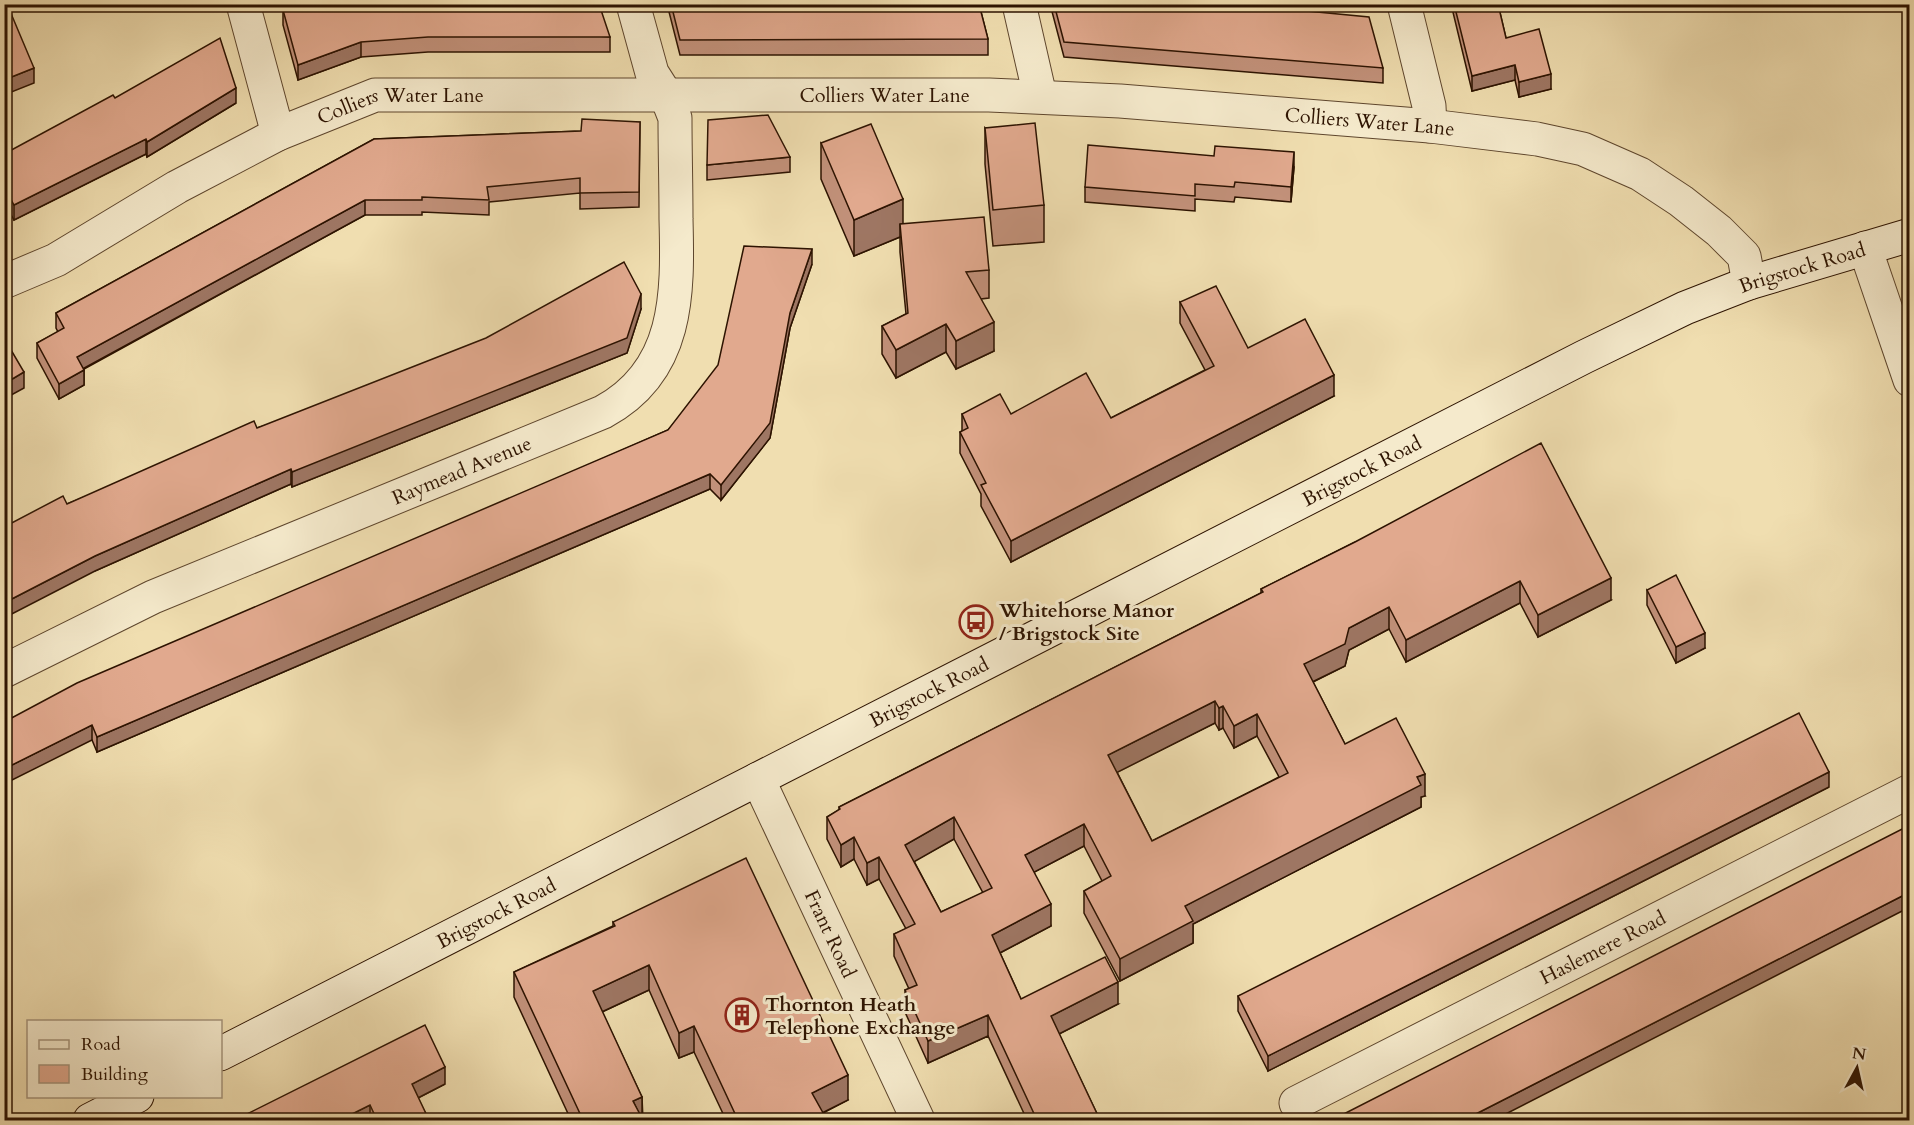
<svg xmlns="http://www.w3.org/2000/svg" width="1914" height="1125" viewBox="0 0 1914 1125" font-family="Cardo,serif">
	<rect width="100%" height="100%" fill="#f0deb0"/>
	<filter id="stains"><feTurbulence type="fractalNoise" baseFrequency=".00333" numOctaves="4"/><feColorMatrix values="0 0 0 0 .2 0 0 0 0 .09 0 0 0 0 .02 0 0 0 .5 -.17"/></filter>
	<radialGradient id="worn" r=".72"><stop offset=".6" stop-color="#630" stop-opacity="0"/><stop offset="1" stop-color="#630" stop-opacity=".3"/></radialGradient>
	<g fill="none" stroke-linecap="round" stroke-linejoin="round">
		<g stroke="#5e462d" stroke-width="35">
			<g id="minor">
				<path d="M243,4L278,134"/>
				<path d="M1019,4L1040,96"/>
				<path d="M1404,4L1429,106L1430,126"/>
				<path d="M1865,248L1910,380"/>
				<path id="s1" d="M4,282L56,260L177,187L278,134L375,95H989L1120,101L1430,126L1537,139L1583,149L1640,174L1681,201L1719,231L1744,256L1749,283"/>
				<path id="s2" d="M4,671L153,597L603,412C679,371 678,294 676,219C676,185 675,151 675,118L666,95L652,73L633,4"/>
				<path id="s3" d="M758,779L918,1120"/>
				<path id="s4" d="M1296,1103L1910,791"/>
			</g>
		</g>
		<g stroke="#2d1301" stroke-width="35">
			<g id="secondary">
				<path id="s5" d="M220,1054L1584,357L1685,308L1749,283L1910,235"/>
				<path d="M90,1120L137,1096"/>
			</g>
		</g>
		<use href="#minor" stroke="#f5eacc" stroke-width="33"/>
		<use href="#secondary" stroke="#f5eacc" stroke-width="33"/>
	</g>
	<g fill="#c2917a" stroke="#2d1301" stroke-width="1.5" fill-rule="evenodd">
		<path d="M667,4H979L988,39V55H680Z"/>
		<path d="M1050,4H1233L1383,68V83L1064,57Z"/>
		<path d="M1451,4H1498L1506,38L1551,89L1519,97L1515,80L1472,91Z"/>
		<path d="M283,10L610,37V52H428L361,57L298,80L283,25Z"/>
		<path d="M236,103L147,157L146,154L14,220L4,202V154Z"/>
		<path d="M640,122L639,207L580,209V193L489,202V215L422,212V215H365L84,369V385L59,399L37,358V343L58,332L56,328V313L374,139L581,131Z"/>
		<path d="M985,128L1044,205V242L993,246L985,164Z"/>
		<path d="M821,143L903,224L989,270V298L981,299L994,351L956,369L946,352L896,378L882,354V326L906,314L900,252V237L854,256L821,179Z"/>
		<path d="M790,157V172L707,180V165Z"/>
		<path d="M1294,167L1291,202L1235,197L1234,202L1195,199V211L1085,202V187Z"/>
		<path d="M812,264L790,328L770,438L721,500L710,489L97,752L92,740L4,722L668,430Z"/>
		<path d="M1180,302L1248,348L1334,396L1011,562L981,506V494L960,453V432L962,431V414H1011L1111,418L1205,370L1180,323Z"/>
		<path d="M641,309L627,353L292,487L291,484L95,571L67,504L257,428Z"/>
		<path d="M1355,542L1611,600L1538,637L1520,603L1406,662L1389,629L1349,650L1345,666L1313,682L1345,744L1425,796L1421,797V807L1193,924V943L1120,981L1084,913V891L1102,881L1084,846L1034,872L1051,926L1000,953L1021,999L1118,1004L1059,1034L1100,1120H1027L988,1036L928,1063L905,1012V990L909,989L894,956V934L906,929L879,879L867,885L854,859L841,867L827,839V817L839,810V807L1261,593V589ZM1215,723L1219,730L1223,728L1234,748L1257,736L1279,777L1152,841L1117,772ZM954,839L983,893L941,912L914,861Z"/>
		<path d="M1647,590L1705,648L1676,663L1647,605Z"/>
		<path d="M1829,787L1268,1071L1238,1011V996Z"/>
		<path d="M613,922L848,1100L823,1113L827,1120H726L694,1052L679,1058L649,990L602,1012L642,1097L643,1120H571L514,997V972L613,926Z"/>
		<path d="M445,1084L418,1098L429,1120H235Z"/>
	</g>
	<g fill="#9e7663" stroke="#2d1301" stroke-width="1.5">
		<path d="M361,42V57L298,80V65Z"/>
		<path d="M1515,65V80L1472,91V76Z"/>
		<path d="M34,68V83L4,95V80Z"/>
		<path d="M1551,74V89L1519,97V82Z"/>
		<path d="M236,88V103L147,157V142Z"/>
		<path d="M146,139V154L14,220V205Z"/>
		<path d="M1294,152V167L1291,202V187Z"/>
		<path d="M903,199V236L900,224V237L854,256V220Z"/>
		<path d="M365,200V215L77,372V357Z"/>
		<path d="M812,249V264L790,328L770,438L721,500V485L790,313Z"/>
		<path d="M641,294V309L627,353L292,487V472Z"/>
		<path d="M994,322V351L956,369V341Z"/>
		<path d="M946,324V352L896,378V350Z"/>
		<path d="M84,370V385L59,399V384Z"/>
		<path d="M24,372V388L4,399V384Z"/>
		<path d="M1334,375V396L1011,562V541Z"/>
		<path d="M291,469V484L95,571L4,618V603L95,556Z"/>
		<path d="M710,474V489L97,752V737Z"/>
		<path d="M1611,578V600L1538,637V615Z"/>
		<path d="M1520,581V603L1406,662V640Z"/>
		<path d="M1389,607V629L1349,650L1345,666L1304,686V664L1349,628Z"/>
		<path d="M1705,633V648L1676,663V647Z"/>
		<path d="M1215,701V723L1108,777V755Z"/>
		<path d="M1223,706V728L1219,730V708Z"/>
		<path d="M1257,714V736L1234,748V726Z"/>
		<path d="M92,725V740L4,784V769Z"/>
		<path d="M1829,772V787L1268,1071V1056Z"/>
		<path d="M1425,774V796L1421,797V807L1193,924V943L1120,981V959L1185,906L1417,777Z"/>
		<path d="M954,817V839L905,867V845Z"/>
		<path d="M1084,824V846L1025,877V855Z"/>
		<path d="M854,837V859L841,867V845Z"/>
		<path d="M879,857V879L867,885V863Z"/>
		<path d="M1910,892V907L1494,1120H1464Z"/>
		<path d="M1051,904V926L992,957V935Z"/>
		<path d="M649,965V990L593,1016V991Z"/>
		<path d="M1118,982V1004L1051,1038V1016Z"/>
		<path d="M988,1015V1036L928,1063V1041Z"/>
		<path d="M694,1026V1052L679,1058V1033Z"/>
		<path d="M445,1067V1084L412,1101V1084Z"/>
		<path d="M848,1075V1100L812,1118V1093Z"/>
		<path d="M642,1097V1120L633,1101Z"/>
		<path d="M370,1105V1120H340Z"/>
	</g>
	<g fill="#e1a98e" stroke="#2d1301" stroke-width="1.5" fill-rule="evenodd">
		<path d="M4,4H7L34,68L4,80Z"/>
		<path d="M301,4H599L610,37H428L361,42L298,65L283,10Z"/>
		<path d="M671,4H979L988,39L680,40Z"/>
		<path d="M1054,4H1233L1369,17L1383,68L1064,42Z"/>
		<path d="M1454,4H1498L1506,38L1539,29L1551,74L1519,82L1515,65L1472,76Z"/>
		<path d="M220,38L236,88L147,142L146,139L14,205L4,187V154L113,95L115,98Z"/>
		<path d="M768,115L790,157L707,165L708,120Z"/>
		<path d="M582,119L640,122L639,192L580,193V178L487,187L489,200L422,197V200H365L77,357L84,370L59,384L37,343L64,328L56,313L374,139L581,131Z"/>
		<path d="M1035,123L1044,205L993,210L985,128Z"/>
		<path d="M871,124L903,199L854,220L821,143Z"/>
		<path d="M1088,145L1214,156L1215,146L1294,152L1291,187L1235,182L1234,187L1195,184V196L1085,187Z"/>
		<path d="M984,217L989,270L966,272L994,322L956,341L946,324L896,350L882,326L908,313L900,224Z"/>
		<path d="M744,246L812,249L790,313L770,423L721,485L710,474L97,737L92,725L4,769V722L77,683L668,430L718,365Z"/>
		<path d="M624,262L641,294L627,338L292,472L291,469L95,556L4,603V527L63,496L67,504L254,421L257,428L486,338Z"/>
		<path d="M1216,286L1248,348L1305,319L1334,375L1011,541L981,485L986,483L960,432L968,428L962,414L1000,394L1011,414L1086,373L1111,418L1214,366L1180,302Z"/>
		<path d="M4,338L24,372L4,384Z"/>
		<path d="M1541,443L1611,578L1538,615L1520,581L1406,640L1389,607L1349,628L1345,644L1304,664L1345,744L1396,718L1425,774L1417,777L1421,785L1185,906L1193,921L1120,959L1084,891L1111,876L1084,824L1025,855L1051,904L992,935L1021,999L1105,957L1118,982L1051,1016L1100,1120H1037L988,1015L928,1041L905,990L917,985L894,934L915,924L879,857L867,863L854,837L841,845L827,817L840,809L839,807L1263,592L1261,589L1355,542ZM1215,701L1219,708L1223,706L1234,726L1257,714L1288,773L1152,841L1108,755ZM954,817L992,888L941,912L905,845Z"/>
		<path d="M1676,575L1705,633L1676,647L1647,590Z"/>
		<path d="M1799,713L1829,772L1268,1056L1238,996Z"/>
		<path d="M1910,825V892L1464,1120H1332Z"/>
		<path d="M746,858L848,1075L812,1093L827,1120H738L694,1026L679,1033L649,965L593,991L642,1097L633,1101L643,1120H583L514,972L615,926L613,922Z"/>
		<path d="M425,1025L445,1067L412,1084L429,1120H377L370,1105L340,1120H235Z"/>
		<path d="M1910,1114V1120H1897Z"/>
	</g>
	<defs>
		<g id="bus-ring" transform="scale(1.725)"><circle r="9.5" fill="#f5eacc" stroke="#8f2418" stroke-width="1.5"/><path d="M-5-6H5V4H4V6H2V4H-2V6H-4V4H-5ZM-3.5-4V0h7V-4ZM-3.5 1.2v1.5H-2V1.2ZM2 1.2v1.5H3.5V1.2Z" fill="#8f2418"/></g>
		<g id="building-ring" transform="scale(1.725)"><circle r="9.5" fill="#f5eacc" stroke="#8f2418" stroke-width="1.5"/><path d="M-4-6H4V6H1V3H-1V6H-4ZM-2.5-4.3h1.7v1.8h-1.7ZM.8-4.3h1.7v1.8H.8ZM-2.5-1h1.7V.8h-1.7ZM.8-1h1.7V.8H.8Z" fill="#8f2418"/></g>
	</defs>
	<g fill-rule="evenodd">
		<use href="#bus-ring" x="976" y="622"/>
		<use href="#building-ring" x="742" y="1015"/>
	</g>
	<g text-anchor="middle" stroke-width="6" stroke-linejoin="round" paint-order="stroke">
		<g font-size="20" fill="#2d1301" stroke="#f5eacc">
			<text dy="7" stroke="none"><textPath href="#s1" startOffset="926">Colliers Water Lane</textPath></text>
			<text dy="7" stroke="none"><textPath href="#s1" startOffset="440">Colliers Water Lane</textPath></text>
			<text dy="7" stroke="none"><textPath href="#s1" startOffset="1412">Colliers Water Lane</textPath></text>
			<text dy="7" stroke="none"><textPath href="#s5" startOffset="1768">Brigstock Road</textPath></text>
			<text dy="7" stroke="none"><textPath href="#s2" startOffset="500">Raymead Avenue</textPath></text>
			<text dy="7" stroke="none"><textPath href="#s5" startOffset="1282">Brigstock Road</textPath></text>
			<text dy="7" stroke="none"><textPath href="#s5" startOffset="796">Brigstock Road</textPath></text>
			<text dy="7" stroke="none"><textPath href="#s5" startOffset="310">Brigstock Road</textPath></text>
			<text dy="7" stroke="none"><textPath href="#s3" startOffset="171">Frant Road</textPath></text>
			<text dy="7" stroke="none"><textPath href="#s4" startOffset="344">Haslemere Road</textPath></text>
		</g>
		<g font-size="20" font-weight="bold" fill="#2d1301" stroke="#f5eacc" text-anchor="start">
			<text x="999" y="617">Whitehorse Manor<tspan x="999" dy="23">/ Brigstock Site</tspan></text>
			<text x="765" y="1011">Thornton Heath<tspan x="765" dy="23">Telephone Exchange</tspan></text>
		</g>
	</g>
	<rect width="1914" height="1125" fill="none" stroke="#f0deb0" stroke-width="24"/>
	<rect x="6" y="6" width="1902" height="1113" fill="none" stroke="#2d1301" stroke-width="3"/>
	<rect x="12" y="12" width="1890" height="1101" fill="none" stroke="#2d1301" stroke-width="1.5"/>
	<rect x="27" y="1020" width="195" height="78" fill="#f5eacc" stroke="#a5947b" stroke-width="1.5"/>
	<rect x="39" y="1040" width="30" height="9" fill="#f5eacc" stroke="#a5947b" stroke-width="1.5"/>
	<text x="81" y="1050" font-size="18" fill="#2d1301">Road</text>
	<rect x="39" y="1065" width="30" height="18" fill="#e1a98e" stroke="#a5947b" stroke-width="1.5"/>
	<text x="81" y="1080" font-size="18" fill="#2d1301">Building</text>
	<g transform="translate(1857 1068) rotate(8)" stroke="#f5eacc" stroke-width="4.5" paint-order="stroke">
	<path d="M0-4.5L10 22L0 15L-10 22Z" fill="#2d1301"/>
	<text y="-9" font-size="16" font-weight="bold" text-anchor="middle" fill="#2d1301">N</text>
	</g>
	<rect width="100%" height="100%" filter="url(#stains)"/>
	<rect width="100%" height="100%" fill="url(#worn)"/>
</svg>
